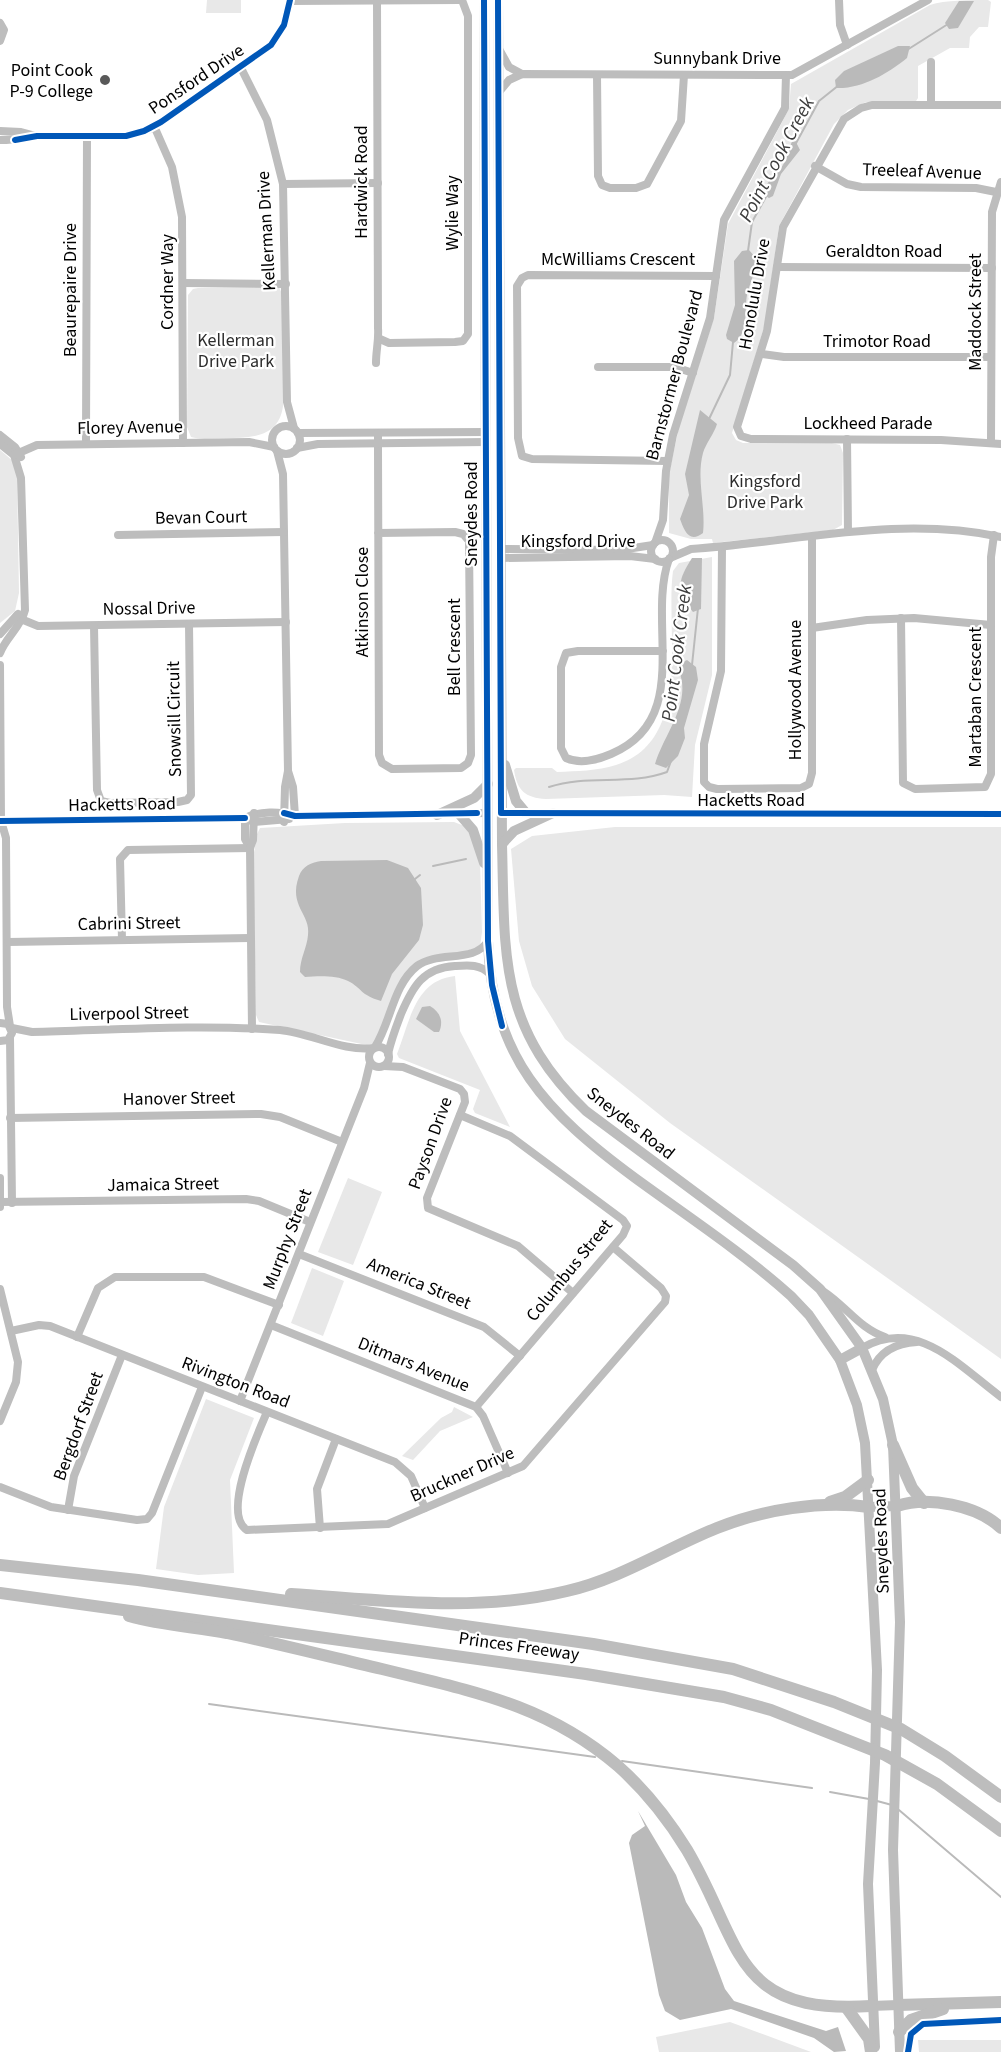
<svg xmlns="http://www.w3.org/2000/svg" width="1001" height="2052" viewBox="0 0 1001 2052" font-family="'Source Sans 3',sans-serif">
	<rect width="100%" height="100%" fill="#fff"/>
	<g fill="#e8e8e8">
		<path d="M207,0H241V13H206Z"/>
		<path d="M988,0L991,2L988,27H979L970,37L969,48H950L918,66V98L916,101L866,102L848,110L834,124L779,226L765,324L732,433L736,440L743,443H832L840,445L843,453L842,525L833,530L713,543L712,539H691L669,533V474L679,427L714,318L728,224L789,109L791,84L930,5C945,0 971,0 988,0Z"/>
		<path d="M279,287L284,299L283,406C279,438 250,438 224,438C214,438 201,440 191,437L187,427L188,295L193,289L198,288Z"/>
		<path d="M0,450L13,461L17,476L19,593L15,611L0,623Z"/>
		<path d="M712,557V675L695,745L692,797L664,795L546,799C525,798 517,790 514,770L516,768H552L557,772C577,771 597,771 616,765C694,741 665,630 673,571L679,563Z"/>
		<path d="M454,822L467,827L480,862L482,932L480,947L414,966L378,1038L371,1046L259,1022L256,1015L253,859L257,834L260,828L345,823Z"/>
		<path d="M615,827H1001V1359L670,1123L565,1039L532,986L519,941L511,849L532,836Z"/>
		<path d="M455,976L460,1031L510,1127L475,1113L473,1109L480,1090L399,1058L397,1054C410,1021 415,980 455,976Z"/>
		<path d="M348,1178L382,1192L353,1265L318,1252Z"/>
		<path d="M312,1268L344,1281L323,1336L291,1323Z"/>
		<path d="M206,1399L254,1418L230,1480L234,1573L198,1575L156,1569L164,1507Z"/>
		<path d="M454,1407L473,1417L440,1431L413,1460L402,1456L441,1418L452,1412Z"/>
		<path d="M730,2022L811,2052H659L656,2037Z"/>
		<path d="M918,2040H1001V2052H919Z"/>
	</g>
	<g fill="#bababa">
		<path d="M959,1H974L958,28L949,29L945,23Z"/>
		<path d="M898,46H910L907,58C887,74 862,89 836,88L835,80L844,71Z"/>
		<path d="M794,138L800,150L781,174L773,196L769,198L764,195C764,180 780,174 785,161C789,153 789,146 794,138Z"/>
		<path d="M749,250L756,258C756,272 750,282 747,295C744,310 749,333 734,343L727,339L726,335L735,305L734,261L742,251Z"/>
		<path d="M700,410L717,424C714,434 706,443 703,453C696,479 706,507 703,533C689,544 684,530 680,519L689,495L685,474Z"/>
		<path d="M692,558H702L701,609L693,612C675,590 678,580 692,558Z"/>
		<path d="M687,660L696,667L698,680L684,728L685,738L678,756L666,768L655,764C664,734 692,703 679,671L683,662Z"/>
		<path d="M387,860L408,868L421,888L423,925L419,940L392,974L381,1001C360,995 362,988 348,981C336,975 318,976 305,977L300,972C300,958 307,948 308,935C311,914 288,906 299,876C303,866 310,863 321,861Z"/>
		<path d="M430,1006C440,1012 444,1021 439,1032H434L416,1019L422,1007Z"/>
		<path d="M638,1811L676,1875L686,1902L702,1928L725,1989L734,2001L826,2031L838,2027L846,2051L834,2052L814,2038L731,2009L680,2020L665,2011L659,1995L629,1843L632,1835L645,1826Z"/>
	</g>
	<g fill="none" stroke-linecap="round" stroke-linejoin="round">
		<g stroke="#bababa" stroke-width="2">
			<path d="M907,50L948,24"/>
			<path d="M795,145L819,101L839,85"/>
			<path d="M748,251L752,222L767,195"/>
			<path d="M709,419L730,375L733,342"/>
			<path d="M692,665L698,608"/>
			<path d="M549,787C588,774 629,786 667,772L671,761"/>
			<path d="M433,866L466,859"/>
			<path d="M415,879L420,875"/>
			<path d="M209,1704L595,1757"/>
			<path d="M622,1761L812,1788"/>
			<path d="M830,1792L869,1799"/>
			<path d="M877,1801L892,1805"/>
			<path d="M899,1810L1001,1897"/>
		</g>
		<g stroke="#bdbdbd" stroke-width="8">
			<path d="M839,0L840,25L847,45"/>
			<path d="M290,1L460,0"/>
			<path d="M0,23L4,30L0,41"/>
			<path d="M499,49L509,67L522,74"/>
			<path d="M931,62V105"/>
			<path d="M241,68L267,120L283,184L287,402L294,428"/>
			<path d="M597,75L598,176L602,185L610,188H636L647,184L681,121L684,75"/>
			<path d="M499,92L509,80L522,74L792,75L928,0"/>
			<path d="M1001,105H872L861,108L844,119L783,227L767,331L737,427L741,436L751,439L941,440L1001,444"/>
			<path d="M154,126L172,167L182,217L183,443"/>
			<path d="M0,131L21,132L36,136"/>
			<path d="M0,140C13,140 24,138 37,136C74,131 114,144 150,129L271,45L284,25L290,0"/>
			<path d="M815,166L847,184L861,187L976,188L996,192"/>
			<path d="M283,184L378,183"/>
			<path d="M777,267L992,268"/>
			<path d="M183,283L286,284"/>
			<path d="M380,339L389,343L455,342L463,341L468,334V16L462,0"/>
			<path d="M762,354L784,357H991"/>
			<path d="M376,363C376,350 379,340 378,328L377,1"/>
			<path d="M598,367H675L693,373"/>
			<circle cx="286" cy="440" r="14"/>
			<path d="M298,433L486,432"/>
			<path d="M378,433V450L379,755L382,763L392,769L461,768L468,763L471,755L469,541L463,534L455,532L378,533"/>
			<path d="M0,435L15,447L21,457"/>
			<path d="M847,439L848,532"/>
			<path d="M991,443L992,212L1001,182"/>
			<path d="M0,444L14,455L21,478L25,610C21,627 6,637 0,653"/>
			<path d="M86,444L87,136"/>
			<path d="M297,448L318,444L486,442"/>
			<path d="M277,451L283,474L288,771L285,787L284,822"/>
			<path d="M14,455L37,445L249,442L274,447"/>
			<path d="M667,461L532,459L522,456L518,438L517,286L522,278L528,275L716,276"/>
			<path d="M118,535L284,532"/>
			<circle cx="662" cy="551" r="11"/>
			<path d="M655,543L663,520L666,471L673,435L710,318L724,220L785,108L786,75"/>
			<path d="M722,547L721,671L704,744V782L709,787L717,789L801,788L809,784L812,773V537"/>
			<path d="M500,549L620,550L653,545"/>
			<path d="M500,558L630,556L655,559"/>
			<path d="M670,558L691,549C795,542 898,515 1001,537"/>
			<path d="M16,617L38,626L286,622"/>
			<path d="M901,618L903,783L915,789L985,787L991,774V557L994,535"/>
			<path d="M94,626L97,790L101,801L110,803L178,802L187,800L191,795L189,624"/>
			<path d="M812,628L867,620L914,618L991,625"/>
			<path d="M0,634L18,614"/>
			<path d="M663,651H578L566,653L561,667V748L566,758C579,764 597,760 611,754C694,719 646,623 669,559"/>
			<path d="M0,665L1,821L6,838L7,1007L10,1026"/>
			<path d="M288,771L293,787L295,816"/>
			<path d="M501,813L1001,814"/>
			<path d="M245,818V839L250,848"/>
			<path d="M249,820L254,822L289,819"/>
			<path d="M0,821L245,818C260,811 279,811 295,816L487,813"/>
			<path d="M122,940L120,859L128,850L250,848"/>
			<path d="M8,942L250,938"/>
			<path d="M0,1023L8,1024L12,1033L8,1040L0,1041"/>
			<path d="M12,1028L32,1032C114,1030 199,1024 280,1030C311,1033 343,1052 374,1048"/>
			<path d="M252,1029L250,848L253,840L254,813"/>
			<path d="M10,1038L12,1203"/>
			<circle cx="379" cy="1057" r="10"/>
			<path d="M375,1047C391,1022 393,985 417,966C438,950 474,964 488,941"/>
			<path d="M388,1054C391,1040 396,1027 401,1014C413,986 423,968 455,966C469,965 480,964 490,974"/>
			<path d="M384,1066L403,1067L460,1089L464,1094L465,1102L427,1198L428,1208L518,1246L573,1293"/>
			<path d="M460,1115L510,1136L623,1220L627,1226L623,1235L476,1407"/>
			<path d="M10,1118L261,1114L280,1117L342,1142"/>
			<path d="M0,1178V1207"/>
			<path d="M0,1202L246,1199L259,1201L310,1222"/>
			<path d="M299,1254L484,1327L520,1356"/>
			<path d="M0,1289L18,1362L16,1382L0,1421"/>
			<path d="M823,1291C845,1305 860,1329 885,1337"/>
			<path d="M271,1325L476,1407L483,1416L508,1473"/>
			<path d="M11,1331L39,1325L50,1326L395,1462L411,1476L425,1508"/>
			<path d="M77,1337L98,1288L115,1277H204L279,1305"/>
			<path d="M862,1348C917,1317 958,1365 1001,1397"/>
			<path d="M872,1370C880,1351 897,1343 917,1342"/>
			<path d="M240,1401L364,1088L370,1063"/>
			<path d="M267,1412C258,1433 221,1514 247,1530L388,1524L523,1466L665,1302L666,1296L661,1288L613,1247"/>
			<path d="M0,1487L51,1507L137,1520L147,1519L152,1513L202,1387"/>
			<path d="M68,1510L74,1476L122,1355"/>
			<path d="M320,1528L317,1489L336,1439"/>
		</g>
		<g stroke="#bdbdbd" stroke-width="10">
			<path d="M484,0L488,941C491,1057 547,1113 635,1178C687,1216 742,1252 791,1296L809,1315L840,1360L857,1405L865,1443L877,1670L875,1763L868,1884L875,2047"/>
			<path d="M498,0L502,844C505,955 498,1027 586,1111L793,1265L820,1289L862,1348L883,1399L893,1445L900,1622L893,1850L900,2052"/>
			<path d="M505,765L516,801L526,813"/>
			<path d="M437,815L474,798L488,784"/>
			<path d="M460,815L473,830L484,863"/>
			<path d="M502,844L514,831L553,813"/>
			<path d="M840,1360L862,1348"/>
			<path d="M869,1507L897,1506"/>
			<path d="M871,2006L898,2005"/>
		</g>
		<g stroke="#bdbdbd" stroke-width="12">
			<path d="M893,1445L912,1488L924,1503"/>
			<path d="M830,1502L845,1497L868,1480"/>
			<path d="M897,1506C928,1496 977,1505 1001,1528"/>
			<path d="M0,1565L138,1580L593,1644L733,1669L834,1702L901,1729L945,1756L1001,1797"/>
			<path d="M0,1593L586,1674L724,1697L771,1710L885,1755L937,1784L1001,1831"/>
			<path d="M291,1594C382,1600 476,1613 567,1591C620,1579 667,1548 717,1528C762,1510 821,1500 869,1507"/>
			<path d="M129,1616C161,1625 194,1627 227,1633C279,1644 330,1657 382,1669C471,1691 546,1704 618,1766C645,1790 668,1819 687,1850C743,1945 732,2015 871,2006"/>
			<path d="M898,2005L1001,2002"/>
			<path d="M846,2007L869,2039L871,2052"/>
			<path d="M899,2032L911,2020L943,2009"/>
		</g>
		<g stroke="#fff" stroke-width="10">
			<g id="cycleway">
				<path d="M484,0L488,941L492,985L502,1026"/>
				<path d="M498,0L501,813L1001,814"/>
				<path d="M15,140L37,136H126L144,131L161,122L271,45L284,25L290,0"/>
				<path d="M284,813L295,816L477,813"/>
				<path d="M0,821L245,818"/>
				<path d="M908,2052L911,2034L923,2024L1001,2020"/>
			</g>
		</g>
		<use href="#cycleway" stroke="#0057b8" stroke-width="6"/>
	</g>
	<circle fill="#595959" stroke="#fff" stroke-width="2" cx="105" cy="80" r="6"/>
	<g text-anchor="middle" stroke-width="4.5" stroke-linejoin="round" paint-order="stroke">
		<g font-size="18" fill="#000" stroke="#fff">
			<text x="717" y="64">Sunnybank Drive</text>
			<text transform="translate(196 79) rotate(-34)" y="6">Ponsford Drive</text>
			<text transform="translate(922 171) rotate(2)" y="6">Treeleaf Avenue</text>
			<text transform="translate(361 182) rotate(-90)" y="6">Hardwick Road</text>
			<text transform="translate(452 213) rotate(-90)" y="6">Wylie Way</text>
			<text transform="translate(266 231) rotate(-93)" y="6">Kellerman Drive</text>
			<text x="884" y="257">Geraldton Road</text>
			<text x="618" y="265">McWilliams Crescent</text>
			<text transform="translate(167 282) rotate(-90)" y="6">Cordner Way</text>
			<text transform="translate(70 290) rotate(-90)" y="6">Beaurepaire Drive</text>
			<text transform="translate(754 294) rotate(-80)" y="6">Honolulu Drive</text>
			<text transform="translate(975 312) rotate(-90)" y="6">Maddock Street</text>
			<text x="877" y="347">Trimotor Road</text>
			<text transform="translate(674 375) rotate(-75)" y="6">Barnstormer Boulevard</text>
			<text x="868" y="429">Lockheed Parade</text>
			<text transform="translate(130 427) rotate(-1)" y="6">Florey Avenue</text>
			<text transform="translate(471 514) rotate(-90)" y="6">Sneydes Road</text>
			<text transform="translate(201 517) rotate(-1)" y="6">Bevan Court</text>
			<text x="578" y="547">Kingsford Drive</text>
			<text transform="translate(362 602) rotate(-90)" y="6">Atkinson Close</text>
			<text transform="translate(149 608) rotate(-1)" y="6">Nossal Drive</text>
			<text transform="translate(454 647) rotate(-90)" y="6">Bell Crescent</text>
			<text transform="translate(795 690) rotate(-90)" y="6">Hollywood Avenue</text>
			<text transform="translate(975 697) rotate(-90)" y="6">Martaban Crescent</text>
			<text transform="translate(174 719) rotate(-91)" y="6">Snowsill Circuit</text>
			<text x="751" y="806">Hacketts Road</text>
			<text transform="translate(122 804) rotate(-1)" y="6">Hacketts Road</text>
			<text transform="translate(129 923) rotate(-1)" y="6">Cabrini Street</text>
			<text transform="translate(129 1013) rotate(-1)" y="6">Liverpool Street</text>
			<text transform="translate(179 1098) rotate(-1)" y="6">Hanover Street</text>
			<text transform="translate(631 1123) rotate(38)" y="6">Sneydes Road</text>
			<text transform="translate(430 1143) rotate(-70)" y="6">Payson Drive</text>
			<text transform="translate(163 1184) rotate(-1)" y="6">Jamaica Street</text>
			<text transform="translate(287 1239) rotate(-69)" y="6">Murphy Street</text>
			<text transform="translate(569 1270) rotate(-51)" y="6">Columbus Street</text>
			<text transform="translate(419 1283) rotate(22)" y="6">America Street</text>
			<text transform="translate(414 1364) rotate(22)" y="6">Ditmars Avenue</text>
			<text transform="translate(236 1382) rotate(21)" y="6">Rivington Road</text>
			<text transform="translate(78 1426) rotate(-70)" y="6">Bergdorf Street</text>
			<text transform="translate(462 1474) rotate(-24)" y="6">Bruckner Drive</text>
			<text transform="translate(881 1541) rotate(-92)" y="6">Sneydes Road</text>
			<text transform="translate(519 1646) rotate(8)" y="6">Princes Freeway</text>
		</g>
		<g font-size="18" fill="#000" stroke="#fff" text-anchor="end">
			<text x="93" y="76">Point Cook<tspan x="93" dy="21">P-9 College</tspan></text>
		</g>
		<g font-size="18" fill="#2c2c2c" stroke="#fff">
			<text x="236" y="346">Kellerman<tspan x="236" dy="21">Drive Park</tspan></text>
			<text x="765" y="487">Kingsford<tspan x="765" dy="21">Drive Park</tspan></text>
		</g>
		<g font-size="20" font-style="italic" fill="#3d3d3d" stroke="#fff">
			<text transform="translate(776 159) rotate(-62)" y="7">Point Cook Creek</text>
			<text transform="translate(676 653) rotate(-83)" y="7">Point Cook Creek</text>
		</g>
	</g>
</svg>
